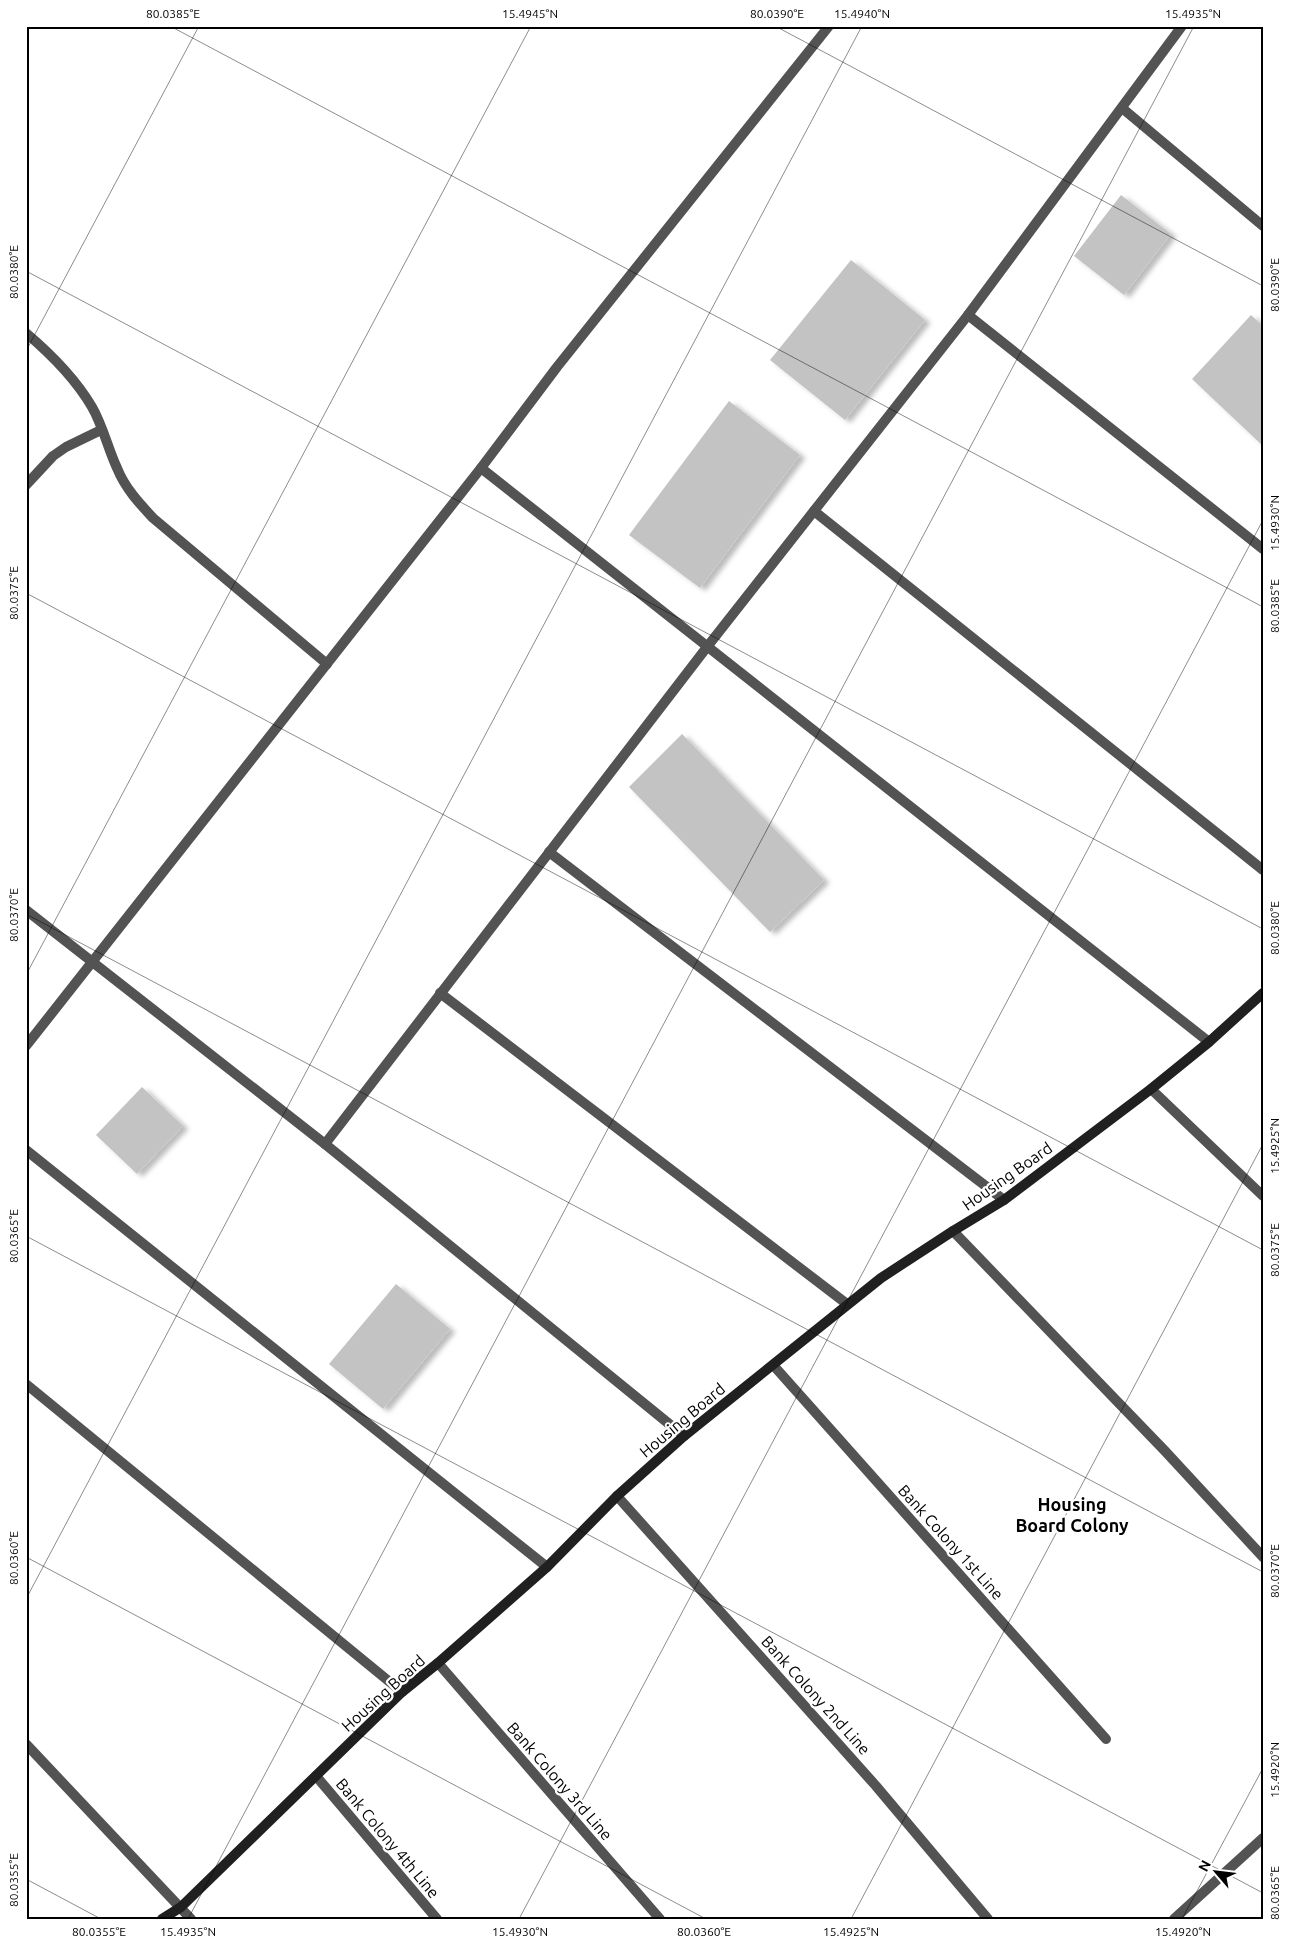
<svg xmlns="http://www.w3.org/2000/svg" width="1289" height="1945" viewBox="0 0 1289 1945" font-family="Ubuntu,sans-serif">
	<defs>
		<filter id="shadow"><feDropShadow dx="5.5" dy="3" stdDeviation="2.5" flood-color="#0004"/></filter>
	</defs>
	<rect width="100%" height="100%" fill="#fff"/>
	<g fill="#c3c3c3" filter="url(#shadow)">
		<path d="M1121,195L1171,234L1124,295L1074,256Z"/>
		<path d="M851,260L925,320L845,420L770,360Z"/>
		<path d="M1251,315L1263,326V446L1192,379Z"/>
		<path d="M729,401L800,455L700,588L629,535Z"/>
		<path d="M682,734L824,880L770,932L629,787Z"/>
		<path d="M142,1087L183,1126L137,1174L96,1135Z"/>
		<path d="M396,1284L450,1329L383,1409L329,1364Z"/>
	</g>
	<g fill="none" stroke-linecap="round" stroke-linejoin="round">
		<g stroke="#535353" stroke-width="10">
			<path d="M1122,108L1263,226"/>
			<path d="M968,315L1263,549"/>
			<path d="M26,333C52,355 75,378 92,407C103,426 108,449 117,468C125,488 139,503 153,518L327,664"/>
			<path d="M481,468L1209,1042"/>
			<path d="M26,485L53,456L66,447L101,430"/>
			<path d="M814,511L1263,870"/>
			<path d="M549,852L1004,1200"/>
			<path d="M26,910L325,1144L684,1436"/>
			<path d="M440,993L847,1304"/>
			<path d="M26,1046L481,468L557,367L829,26"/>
			<path d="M1151,1089L1263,1196"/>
			<path d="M325,1144L707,647L968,315L1182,26"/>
			<path d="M26,1150L547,1567"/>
			<path d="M953,1231L1165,1451L1263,1557"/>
			<path d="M774,1366L1106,1739"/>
			<path d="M26,1384L402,1692"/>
			<path d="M617,1496L876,1786L988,1919"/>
			<path d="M438,1663L660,1919"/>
			<path d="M26,1744L191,1919"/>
			<path d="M316,1776L437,1919"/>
			<path d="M1174,1919L1263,1838"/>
		</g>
		<path stroke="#202020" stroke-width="10" d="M162,1919L181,1907L402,1692L438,1663L547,1567L617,1496L684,1436L881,1278L953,1231L1004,1200L1151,1089L1209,1042L1263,993"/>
	</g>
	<path fill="none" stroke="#000" stroke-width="1" stroke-opacity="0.45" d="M170,26L1263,607M775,26L1263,286M26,271L1263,929M26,351L199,26M26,593L1263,1250M26,914L1263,1572M26,975L531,26M26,1236L1263,1893M26,1557L706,1919M26,1599L862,26M26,1879L101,1919M188,1919L1194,26M519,1919L1263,520M851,1919L1263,1144M1182,1919L1263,1768"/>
	<g text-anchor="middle" stroke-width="4.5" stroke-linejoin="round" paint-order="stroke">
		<g font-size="16" fill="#000" stroke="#fff">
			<text transform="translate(1007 1176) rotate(-35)" y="6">Housing Board</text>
			<text transform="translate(682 1420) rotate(-40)" y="6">Housing Board</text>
			<text transform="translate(951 1542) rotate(48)" y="6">Bank Colony 1st Line</text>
			<text transform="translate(383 1693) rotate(-42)" y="6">Housing Board</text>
			<text transform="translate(816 1695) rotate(48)" y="6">Bank Colony 2nd Line</text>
			<text transform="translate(560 1781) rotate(49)" y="6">Bank Colony 3rd Line</text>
			<text transform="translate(388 1838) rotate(50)" y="6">Bank Colony 4th Line</text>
		</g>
		<g font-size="18" font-weight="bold" fill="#000" stroke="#fff">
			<text x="1072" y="1511">Housing<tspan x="1072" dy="21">Board Colony</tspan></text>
		</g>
	</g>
	<rect width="1289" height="1945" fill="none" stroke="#ffffff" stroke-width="55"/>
	<g transform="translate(1216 1872) rotate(298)" stroke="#ffffff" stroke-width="4" paint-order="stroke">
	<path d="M0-4L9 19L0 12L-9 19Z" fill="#000000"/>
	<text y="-8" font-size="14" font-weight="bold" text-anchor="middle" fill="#000000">N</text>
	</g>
	<rect x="28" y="28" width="1234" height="1890" fill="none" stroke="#000" stroke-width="2"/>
	<g font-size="12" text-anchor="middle" fill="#000">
		<text x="173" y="18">80.0385°E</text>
		<text x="530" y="18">15.4945°N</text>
		<text x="777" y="18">80.0390°E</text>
		<text x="862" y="18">15.4940°N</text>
		<text x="1193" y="18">15.4935°N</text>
		<text transform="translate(14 272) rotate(-90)" y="4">80.0380°E</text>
		<text transform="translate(1275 285) rotate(-90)" y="4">80.0390°E</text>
		<text transform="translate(1275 523) rotate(-90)" y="4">15.4930°N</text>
		<text transform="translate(14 593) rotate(-90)" y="4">80.0375°E</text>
		<text transform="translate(1275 606) rotate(-90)" y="4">80.0385°E</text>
		<text transform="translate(14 915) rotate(-90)" y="4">80.0370°E</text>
		<text transform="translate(1275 928) rotate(-90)" y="4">80.0380°E</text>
		<text transform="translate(1275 1146) rotate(-90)" y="4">15.4925°N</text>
		<text transform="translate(14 1236) rotate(-90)" y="4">80.0365°E</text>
		<text transform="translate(1275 1250) rotate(-90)" y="4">80.0375°E</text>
		<text transform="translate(14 1558) rotate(-90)" y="4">80.0360°E</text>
		<text transform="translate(1275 1571) rotate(-90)" y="4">80.0370°E</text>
		<text transform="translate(1275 1770) rotate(-90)" y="4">15.4920°N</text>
		<text transform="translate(14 1880) rotate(-90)" y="4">80.0355°E</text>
		<text transform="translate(1275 1893) rotate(-90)" y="4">80.0365°E</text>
		<text x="99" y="1936">80.0355°E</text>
		<text x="188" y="1936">15.4935°N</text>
		<text x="520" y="1936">15.4930°N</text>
		<text x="704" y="1936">80.0360°E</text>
		<text x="851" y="1936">15.4925°N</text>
		<text x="1183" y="1936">15.4920°N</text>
	</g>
</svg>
